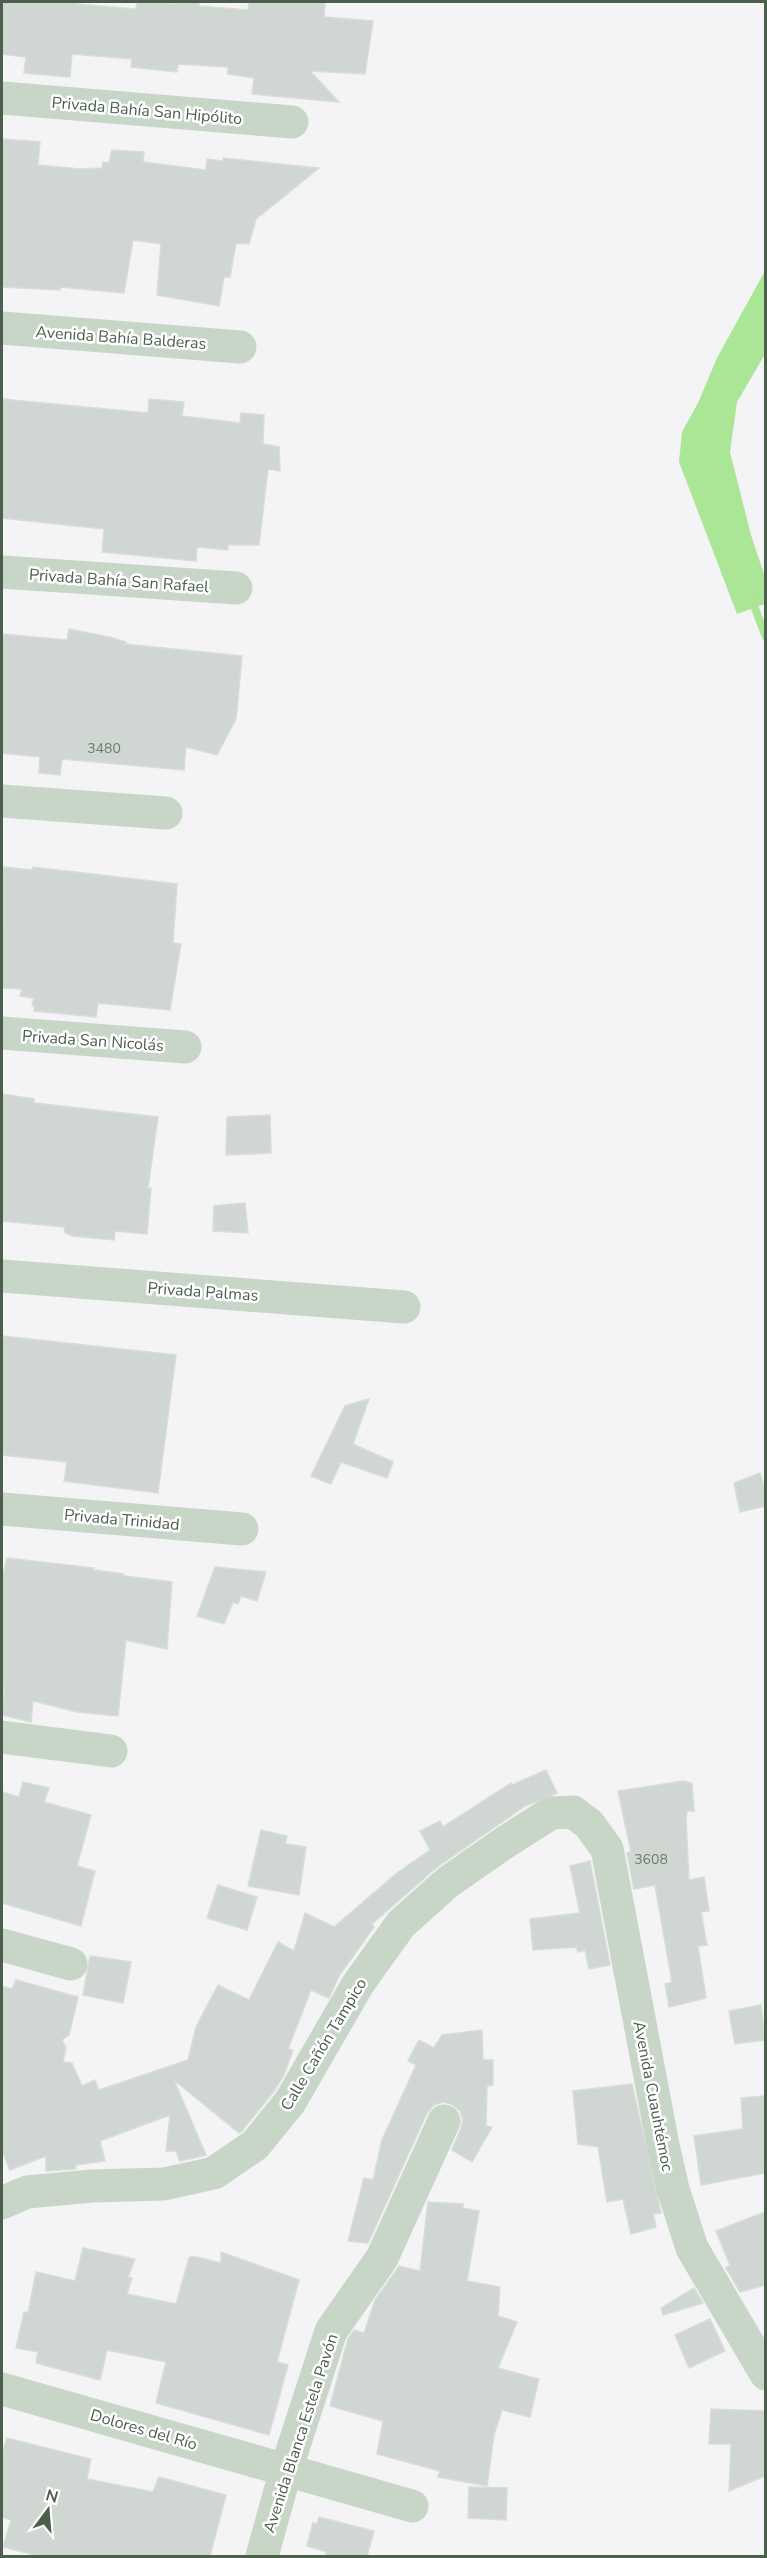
<svg xmlns="http://www.w3.org/2000/svg" width="767" height="2558" viewBox="0 0 767 2558" font-family="'Nunito Sans',sans-serif">
	<rect width="100%" height="100%" fill="#f4f3f5"/>
	<path fill="#abe697" d="M765,271V354L737,402L730,452L751,535L765,577V604L737,614L679,462L682,432L698,403L717,358Z"/>
	<g fill="none" stroke-linecap="round" stroke-linejoin="round">
		<path stroke="#abe697" stroke-width="8" d="M751,598L766,637"/>
	</g>
	<g fill="#d0d6d1" stroke="#d7ddd9" stroke-width="1.5">
		<path d="M2,2H77V4L136,9L137,2L176,4V2H199V6L248,10L249,2H325L324,17L373,21L365,74L310,71L339,102L252,94L254,78L228,74V67L178,64L177,72L131,67L132,59L72,54L70,77L24,73L26,57L2,54Z"/>
		<path d="M2,139L40,142L38,165L80,169L102,168L103,162L109,163L112,150L144,152L143,162L206,170L207,159L223,161V158L319,168L256,219L249,244L236,243L230,277H224L219,306L157,295L161,244L133,240L124,293L60,287V290L2,287Z"/>
		<path d="M2,399L148,413L149,399L184,402L182,416L240,423L241,413L264,415L263,444L279,447L280,471L268,469L259,545H228V550L197,547L196,561L102,552L104,529L2,518Z"/>
		<path d="M69,629L109,637L126,642L125,644L242,656L236,719L217,755L186,747L184,770L62,759L60,775L39,773L40,757L2,753V634L67,640Z"/>
		<path d="M3,867L32,870L33,867L177,884L173,943L181,944L170,1010L98,1003L96,1017L34,1011L35,1007L32,1006L34,998L20,996L22,989L2,988Z"/>
		<path d="M2,1094L34,1099V1103L158,1117L148,1188H151L147,1234L115,1231L114,1240L72,1236L65,1233L64,1227L2,1221Z"/>
		<path d="M270,1115L271,1153L226,1155L227,1117Z"/>
		<path d="M245,1203L248,1233L213,1231L214,1206Z"/>
		<path d="M2,1336L176,1355L158,1493L64,1481L67,1462L2,1455Z"/>
		<path d="M369,1399L353,1444L393,1462L387,1478L341,1462L331,1484L311,1476L345,1406Z"/>
		<path d="M760,1473L765,1489V1506L740,1512L734,1483Z"/>
		<path d="M7,1558L94,1568L93,1570L124,1574V1576L172,1582L167,1649L126,1640L118,1716L77,1712L33,1701L31,1722L2,1715L4,1686H2V1571H4Z"/>
		<path d="M215,1567L266,1572L257,1601L241,1596L238,1604L233,1602L224,1624L197,1616Z"/>
		<path d="M546,1770L557,1793L525,1806L436,1868L372,1924L374,1927L339,1976L329,1998L311,1990L288,2049L293,2050L284,2075L274,2091L242,2131L239,2133L174,2080L206,2155L180,2161L176,2151H166L170,2115L100,2141L105,2161L75,2165L76,2169L46,2171V2156L10,2170L2,2151V1986L12,1989L16,1980L78,1997L69,2035L62,2040L66,2048L63,2062L72,2063L82,2086L95,2080L99,2090L188,2060L196,2027L218,1985L249,2000L278,1942L294,1951L305,1913L334,1927L397,1873L430,1850L420,1831L440,1821L443,1827L511,1783L512,1785Z"/>
		<path d="M683,1781L692,1783L694,1811H687L686,1819L689,1880L704,1877L709,1911L701,1912L707,1945L698,1946L706,1998L669,2007L665,1984L672,1982L655,1885L634,1889L627,1853L631,1852L618,1791Z"/>
		<path d="M23,1782L49,1788L44,1802L91,1815L77,1866L95,1871L81,1926L2,1903V1792L19,1797Z"/>
		<path d="M261,1830L287,1836L285,1844L306,1847L299,1895L248,1886Z"/>
		<path d="M590,1861L610,1965L589,1969L585,1950L578,1952L576,1947L533,1950L530,1919L580,1913L570,1866Z"/>
		<path d="M218,1885L257,1897L247,1930L207,1918Z"/>
		<path d="M90,1956L131,1962L123,2003L83,1995Z"/>
		<path d="M761,2005L765,2040L735,2044L729,2011Z"/>
		<path d="M482,2030L483,2060H493V2085L487,2086L486,2126L492,2127L472,2162L452,2150L461,2128L463,2120L460,2111L451,2104L443,2102L434,2105L427,2113L368,2243L348,2241L364,2178L373,2180L382,2140L416,2065L408,2061L419,2040L434,2048L442,2035Z"/>
		<path d="M632,2084L661,2213L653,2214L656,2227L631,2234L623,2199L607,2202L598,2147L578,2144L573,2091Z"/>
		<path d="M765,2096V2173L701,2185L694,2136L743,2129L741,2098Z"/>
		<path d="M428,2202L463,2204V2208L479,2211L467,2281L500,2287L498,2316L517,2322L498,2368L539,2379L530,2417L502,2410L494,2435L487,2486L438,2477L440,2471L377,2454L383,2421L330,2406L348,2339L354,2330L364,2333L375,2300L399,2266L420,2271Z"/>
		<path d="M765,2212V2285L740,2292L726,2268L730,2265L716,2231Z"/>
		<path d="M83,2248L135,2259L128,2277L132,2278L127,2294L176,2304L189,2258L192,2256L221,2263V2252L299,2280L277,2362L288,2365L269,2435L156,2403L166,2362L107,2350L100,2380L36,2363L38,2352L16,2348L24,2312L28,2313L36,2272L75,2281Z"/>
		<path d="M694,2288L703,2303L663,2315L661,2308Z"/>
		<path d="M710,2319L725,2351L689,2368L675,2335Z"/>
		<path d="M711,2409L765,2411V2476L729,2491L731,2444H709Z"/>
		<path d="M7,2438L91,2459L87,2479L153,2492L159,2477L226,2495L210,2556H39L3,2547L11,2520L2,2517V2454Z"/>
		<path d="M469,2487L507,2488L506,2520L468,2518Z"/>
		<path d="M319,2517L374,2531L367,2556H325L327,2552L307,2546L313,2523L317,2524Z"/>
	</g>
	<g fill="none" stroke-linecap="round" stroke-linejoin="round">
		<g stroke="#c8d6c8" stroke-width="33">
			<path d="M2,98L292,122"/>
			<path d="M2,328L240,347"/>
			<path d="M2,572L236,588"/>
			<path d="M2,801L166,813"/>
			<path d="M2,1033L185,1047"/>
			<path d="M2,1276L404,1307"/>
			<path d="M2,1509L242,1529"/>
			<path d="M2,1737L111,1751"/>
			<path d="M2,1945L71,1964"/>
			<path d="M2,2203L27,2192L92,2186L164,2184L214,2173L255,2145L290,2102L358,1984L401,1924L448,1882L504,1843L551,1813L573,1812L589,1824L607,1849L663,2145L673,2189L692,2248L766,2374"/>
			<path d="M2,2389L412,2506"/>
			<path d="M262,2556L286,2470L331,2331L382,2258L444,2121"/>
		</g>
	</g>
	<g text-anchor="middle" stroke-width="5" stroke-linejoin="round" paint-order="stroke">
		<g font-size="14" fill="#6d7d6d">
			<text x="104" y="753">3480</text>
			<text x="651" y="1864">3608</text>
		</g>
		<g font-size="16" fill="#4c5f4c" stroke="#fff">
			<text transform="translate(147 110) rotate(5)" y="6">Privada Bahía San Hipólito</text>
			<text transform="translate(121 337) rotate(4)" y="6">Avenida Bahía Balderas</text>
			<text transform="translate(119 580) rotate(4)" y="6">Privada Bahía San Rafael</text>
			<text transform="translate(93 1040) rotate(4)" y="6">Privada San Nicolás</text>
			<text transform="translate(203 1291) rotate(4)" y="6">Privada Palmas</text>
			<text transform="translate(122 1519) rotate(5)" y="6">Privada Trinidad</text>
			<text transform="translate(323 2044) rotate(-59)" y="6">Calle Cañón Tampico</text>
			<text transform="translate(654 2096) rotate(79)" y="6">Avenida Cuauhtémoc</text>
			<text transform="translate(144 2429) rotate(16)" y="6">Dolores del Río</text>
			<text transform="translate(300 2433) rotate(-72)" y="6">Avenida Blanca Estela Pavón</text>
		</g>
	</g>
	<rect width="767" height="2558" fill="none" stroke="#4c5f4c" stroke-width="6"/>
	<g transform="translate(48 2510) rotate(16)" stroke="#ffffff" stroke-width="4.5" paint-order="stroke">
	<path d="M0-4.5L10 22L0 15L-10 22Z" fill="#4c5f4c"/>
	<text y="-9" font-size="16" font-weight="bold" text-anchor="middle" fill="#4c5f4c">N</text>
	</g>
</svg>
